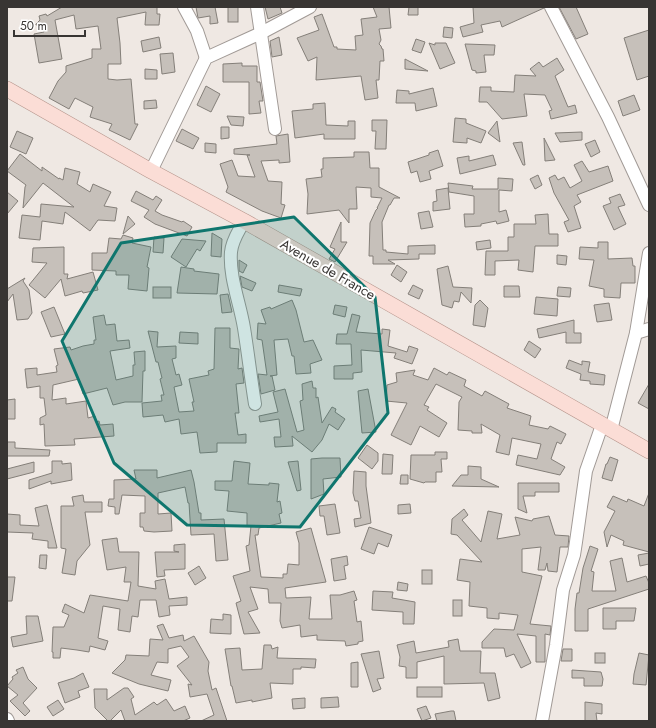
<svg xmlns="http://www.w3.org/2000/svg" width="656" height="728" viewBox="0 0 656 728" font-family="Jost,sans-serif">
	<rect width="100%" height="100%" fill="#efe8e3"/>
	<g fill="#c6c0ba" stroke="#847f79">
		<path d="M62,7H157V14H160L159,25H145L146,12L117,18L120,43L121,64H108V79L117,80L131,79L135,124H138L130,140L109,130L112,124L90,117L93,107L75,98L69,109L49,98L58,81L66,72V66L92,58V49H101L98,26L76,29L74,15L55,20L62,59L39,63L34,34L44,32L42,24L36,25V24L40,20L39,16L46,14L47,16Z"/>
		<path d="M196,7H215L218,23L210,24V16L198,18Z"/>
		<rect x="228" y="7" width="10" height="15"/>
		<path d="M265,7H280L282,13L268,19Z"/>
		<path d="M373,7H389L391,28L379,29L381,40L379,44L381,46L382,49H383L384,61H380L379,80H376L378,98L365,100L361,76L316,80L317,57L308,61L297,38L319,30L314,17L322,14L334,47H337V49L356,50L355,36L363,35L361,19L377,17Z"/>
		<path d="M409,7H418V15H408Z"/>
		<path d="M473,7H544V8L502,27L500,21L481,25L483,32L463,37L460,27L474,23Z"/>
		<path d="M559,7H576L588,34L576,39Z"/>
		<path d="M444,27L453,28L452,38L443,37Z"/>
		<path d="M649,30V76L637,80L624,38Z"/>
		<path d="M159,37L161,48L143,52L141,41Z"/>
		<path d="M279,37L282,55L272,57L270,41Z"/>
		<path d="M416,39L425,42L421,53L412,50Z"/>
		<path d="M429,43L435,45V43H446L455,63L440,69Z"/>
		<path d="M465,44L495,45L494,55H484L486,72L476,73V71L472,70Z"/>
		<path d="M173,53L175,72L162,74L160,54Z"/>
		<path d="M557,58L564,70L555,76L568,107L575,105L577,113L551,119L549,111L552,110L545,95L524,94L527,116L502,119L487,102H479L480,87H491V91L514,92L515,75L536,76L530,69L539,62L543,67Z"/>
		<path d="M405,59L428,71L405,69Z"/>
		<path d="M242,63V66H257V82H260L263,101H259L261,113L249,114V82H223V64Z"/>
		<path d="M145,69L157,70V79H145Z"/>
		<path d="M206,86L220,94L211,112L197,105Z"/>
		<path d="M433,88L437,106L416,111L415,103H396L397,90L409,91V94Z"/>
		<path d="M634,95L640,110L623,116L618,101Z"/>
		<path d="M156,100L157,108L144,109V101Z"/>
		<path d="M325,103L326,125L348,126V121H355V139H324V134L295,138L292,111L313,109V104Z"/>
		<path d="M227,116L244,117L243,126L231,125Z"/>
		<path d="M455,118L466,119V123L486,131L481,143L467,138V143L453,142Z"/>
		<path d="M372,120H387L386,149H375L376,131H372Z"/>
		<path d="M497,121L500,142L488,133Z"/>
		<path d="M221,127H229V138L221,139Z"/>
		<path d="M182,129L199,138L193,149L176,141Z"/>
		<path d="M17,131L33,138L26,154L10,147Z"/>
		<path d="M582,132V140L560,142L555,133Z"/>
		<path d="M288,134L290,162L279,163V160L261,161L268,181L282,182L281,204L285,205L281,218L262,211L226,192L228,187L220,164L232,160L238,176L255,177L247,155H250L234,154V149L277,144L276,136Z"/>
		<path d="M544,138L555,160L545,161Z"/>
		<path d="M595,140L600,152L591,157L585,144Z"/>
		<path d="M522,142L525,165H523L513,143Z"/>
		<path d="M205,143L216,144V153L205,152Z"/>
		<path d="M438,150L443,166L429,171L431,179L420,182L417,171L411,173L408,162L429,155V153Z"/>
		<path d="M354,152H369L370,168H379V187L400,198H394L390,205H389L382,222L383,250H386V252L408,254V246L435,245V254H419V259L388,260L395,264H373V256H369L370,223L376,210L378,208H377L382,198L371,197V188L356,187L357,209H349V223L339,210L307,214L308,194L306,179L322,177L321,169H323V158L354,157Z"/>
		<path d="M20,154L42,171V167L59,179V178L63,180L65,168L80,172L77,184L90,192L93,184L111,192L104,206L117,208L115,221L98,220L90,231L65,212L63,224L42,221L40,240L19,238L22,215L40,217L41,204L74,207L43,183L23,208L25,187L26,185L7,171Z"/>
		<path d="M493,155L496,165L460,174L457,158L469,156V161Z"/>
		<path d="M582,161L589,172L608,166L613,181L577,195L581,202L574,206L581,228L568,232L564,222L569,220L554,193L549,178L555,175L558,180L564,177L570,188L582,181L574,165Z"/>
		<path d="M538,175L542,185L535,189L530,179Z"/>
		<path d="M498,178L513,179L512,191L499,190V212L506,210L509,221L497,224L496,221L481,224V226L465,227L464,214H474V196L449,192L448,183L473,186L472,189H498Z"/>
		<path d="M448,188L450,209L433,211V202L437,201L436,190Z"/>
		<path d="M136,191L153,200L156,196L162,200L155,211L162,215L182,222L183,221L192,227L187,236L155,224L144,217L149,210L131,201Z"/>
		<path d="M7,192L18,201L7,214Z"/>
		<path d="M620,194L625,205L618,207L626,224L614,230L603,206L611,203L609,198Z"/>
		<path d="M429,211L433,227L421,229L418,213Z"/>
		<path d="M548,214L549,234H558V246H535L533,272L518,270L519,260L495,261V275H485L486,251H508V237H514V224H536L535,215Z"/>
		<path d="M128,216L135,224L123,234Z"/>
		<path d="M341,222V242H347L335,262L329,259L335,249L330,247Z"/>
		<path d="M212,233L222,239L221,257L211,256Z"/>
		<path d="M123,235L133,238L132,243L151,247L147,267L149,268L147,291L128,289L129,275H116V271L92,270V253H107L109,238L121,239Z"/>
		<path d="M154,237L164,238L163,253L153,252Z"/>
		<path d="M182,239L206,241L200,251L197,249L186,267L171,257Z"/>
		<path d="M490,240L491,248L477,250L476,242Z"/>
		<path d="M598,242H608V259L632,258L633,266H635V283H621L620,298L604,297V289L589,286L594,260L579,259L580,247L598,248Z"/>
		<path d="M64,247V274H68L67,279L93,272L98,290L83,293L82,291L65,296L61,279L45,298L29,285L47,263L32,262L33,248Z"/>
		<path d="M557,255L567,256L566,265L557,264Z"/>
		<path d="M239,260L247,265L243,273L239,271Z"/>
		<path d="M397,265L407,272L401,282L391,275Z"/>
		<path d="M448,266L453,287L472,288L471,303L461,292L459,302L454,301L452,308L442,305L437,269Z"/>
		<path d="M181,267L194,269V271L219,274L217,294L177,293Z"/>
		<path d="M240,276L256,283L252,291L242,287Z"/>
		<path d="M25,278L23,281L29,290L32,313L28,319L17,320L13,294L7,302V289Z"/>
		<path d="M279,285L302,289L300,296L278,292Z"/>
		<path d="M413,285L423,290L419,299L408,294Z"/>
		<path d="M504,286H519L520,297H504Z"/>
		<rect x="153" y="287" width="18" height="11"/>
		<path d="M558,287L571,288L570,297L557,296Z"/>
		<path d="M228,294L232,312L222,313L220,295Z"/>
		<path d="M536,297L558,299L557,316L534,314Z"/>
		<path d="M292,300L296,310L304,342L313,340L322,360L310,364L311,373L296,374L294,356H292L288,339L274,340L277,375L270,376H272L275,390L261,394L258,374L267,375L262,340L257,339L258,323L266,324L261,310L270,307L271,309Z"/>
		<path d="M480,300L488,308L485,327L473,325L475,305Z"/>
		<path d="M609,303L612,320L597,322L594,305Z"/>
		<path d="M335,305L347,307L345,317L333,314Z"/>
		<path d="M54,307L65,334L51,337L41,312Z"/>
		<path d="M352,314L360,316L356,332L382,334V329L390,330L388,346L407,352L409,346L418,349L412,364L394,358L396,353L361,350L362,372L353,373V379H334V366L352,365L351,344H336L337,334H347Z"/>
		<path d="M104,315L106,325L115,324L117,341L129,340L130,348L110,351L116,380L133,376V365H135L134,352L145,351V371H143L142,402H125L113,405L107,388L83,394L79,379L53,385L52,400L66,398V404L86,401L88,418L95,416L96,422L99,421L100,425L113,424L114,436L74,439L75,445L45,446L44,424L40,425V418L46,415L44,398H40V386L27,388L25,369L37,368V375L57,372L56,366L58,365L54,349L70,347L71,350L83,346L94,344V340H96L93,317Z"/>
		<path d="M574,320V333H581V343H566V332L539,338L537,329Z"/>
		<path d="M215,328H230V348L239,349L238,369L242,368L244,383L236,384L239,413H235L238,435L246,434V443H217V452L200,453L197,432L181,434L179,419L165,422L163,415L143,417L142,403L162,401L161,395H164L160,379L162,378L158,362H156L148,331L158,332L157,347L176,346V358L172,359L176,375L179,374L182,385L174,387L179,412L194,411L192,402H194L189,379L209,375L208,371L214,369Z"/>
		<path d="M180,332L198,333V344L179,343Z"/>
		<path d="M529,341L541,349L535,358L524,350Z"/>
		<path d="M569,360L582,365V361L590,362L588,372L605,375L604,385L590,384V381L580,380L581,374L566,368Z"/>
		<path d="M434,368L447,375L449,372L466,380L464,386L482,396L485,391L509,404L507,408L531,416L529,425L548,429L550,426L566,434L561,444L557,442L551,459L565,467L560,475L516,465L518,455L537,459L541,444L512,438L509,455L496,452L500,435L481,424L482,433H472V431L458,430L459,402L462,397L436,384L424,405L429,407L427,410L447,423L439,437L420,426L411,445L391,435L407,403L386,401L387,385L397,382L396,373L415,370L413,375L428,380Z"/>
		<path d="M312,381L313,388H316V398L318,397L322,423L332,407L336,409L335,412L345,419L338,430L329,424L322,440L312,452L292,436L293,446L275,447L274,437H281L279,419L260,422L259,416L278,412L273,392L285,389L297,432L304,430L300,401L303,400L302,384Z"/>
		<path d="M649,384V409L638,403Z"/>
		<path d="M368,389L376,432L362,433L358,391Z"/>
		<path d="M15,399V419H7V400Z"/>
		<path d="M7,442H15V448L50,450L49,456H7Z"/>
		<path d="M367,445L378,453V461L372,469L358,458Z"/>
		<path d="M435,452H447V459H441L442,472H436V482H425L424,483L410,479L411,455H435Z"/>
		<path d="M383,454L393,455L392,474H382Z"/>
		<path d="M610,457L618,460L612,481L602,478L606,464H607Z"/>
		<path d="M322,458H340L341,477L323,479L324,494L311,499V459Z"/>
		<path d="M52,461H62V464L71,463L72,480L51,484V481L29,489V480L52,473Z"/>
		<path d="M234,461L250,463L248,484L269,485V483L279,484L277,502L280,501L282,513L279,514L281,523L259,528L258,535H255L261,577L283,578V574H287L288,564L299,565V543L296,532L311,528L326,582L285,588L286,598L311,597L309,619H332L330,595H340L354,591L357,600L354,601L357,622L361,621L363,641L358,642V644L346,646L345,641L317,640V635L301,637L300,625L282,628L280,621L281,603H269L268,589L250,587L258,609L248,612L260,633L244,634L236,603L241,601L233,576L250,571L246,546L249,545L251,526H247V513L227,511L229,491L215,490V481H232Z"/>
		<path d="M298,461L301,490L297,491L288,462Z"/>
		<path d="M34,462V472L7,479V469Z"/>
		<path d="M468,466L481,467V479L499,487L452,486L461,475H468Z"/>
		<path d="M134,470H157V478L191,470L194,482L199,513H201V520L224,519L228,560L216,561L214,534L191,535L189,503H188L185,487L158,493V514L171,513L172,531L154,532L144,531L143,527H140V513H145V496L122,495L119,514H115V507L108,506L109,499H114V480L136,479Z"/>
		<path d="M354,471L366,472V486L371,523L355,527L354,519L361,518L358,501H355L353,493Z"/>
		<path d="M401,475H408V484H400Z"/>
		<path d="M518,483H559V492H535V496H523L527,513L518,509Z"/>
		<path d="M649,493V552L623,545L624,541L611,535L607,547L604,532L615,511L607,507L613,496L627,502L628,499L644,506Z"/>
		<path d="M83,495L84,502H102V512H85L90,545L77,561L75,575L62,573L66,549L61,548V506H74L72,497Z"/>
		<path d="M335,504L340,533L327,535L324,516H320L319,506Z"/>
		<path d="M410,504L411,513L398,514V505Z"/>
		<path d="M47,505L57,548H48V541L32,539L33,533L7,532V514L20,515V525L39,526L35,508Z"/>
		<path d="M464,509L468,515L462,520L481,542L488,511L502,514L497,539L520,535L515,517L532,521L533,519L549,516L555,535L569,536L568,547H560L557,572L548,571L547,563L545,570H538L541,547L522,549V572L542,576L530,624L551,626L550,635L545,634V662H536V636L517,634L531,663L521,668L514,654L506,657L504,648H482V642L494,629L514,630L518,615L499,613V619L487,618V608L469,606L470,582L457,580L460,559L482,562L457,535L451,534L452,519Z"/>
		<path d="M369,527L392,535L388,547L378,543L374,554L361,549Z"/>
		<path d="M117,538L119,552H139L138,586L156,589L155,581L165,579L169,599L187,597V605L169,606L170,615L159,617L156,600H140L138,617L132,616L130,632L118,630L120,609L103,606L98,638L108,641L105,650L90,646L89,652L77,650L61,648L60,658H53V652H52L53,627H64L69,615L62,612L65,604L84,613L90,595L128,601L131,582H124L126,567L107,570L102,540Z"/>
		<path d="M185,544V569L164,570L165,576L157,577L155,552H179L174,551V545Z"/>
		<path d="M590,546L598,549L591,571L594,572L592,591H616L610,561L622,558L627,582L646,576L649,583V589L588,609V631H575V609L577,593H579L583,568Z"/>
		<path d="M649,553V564L640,566L638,555Z"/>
		<path d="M40,555H47L46,569L39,568Z"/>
		<path d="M347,556L348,565L344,566L346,579L334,581L331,559Z"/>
		<path d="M199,566L206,578L195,585L188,573Z"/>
		<rect x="422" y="570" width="10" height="14"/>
		<path d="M7,577H15L12,601H7Z"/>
		<path d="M398,582L408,584L407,591L397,590Z"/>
		<path d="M373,591L393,592L392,598L415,602L414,624H403V612L372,610Z"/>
		<rect x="453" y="600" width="9" height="16"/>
		<path d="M603,608H636L634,621H616V629H603Z"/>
		<path d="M223,614L231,615V634L210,633L211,619L223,620Z"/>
		<path d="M26,616H38L43,641L13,647L11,637L27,634Z"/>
		<path d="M163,624L169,638L183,635L184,641L194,636L209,662L208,671L212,690L216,688L227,721H201L214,715L207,694L190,697L188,684L192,685L177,666L189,657L181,646L168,649V663L157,662L151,675L171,680L168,691L139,684L112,673L125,660L126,655L149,656L150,639L163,640L157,626Z"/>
		<path d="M458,639L460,651H481L480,673H495L500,698L488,701L484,683L444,684V656L417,662V678H406V667L399,666L400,657L397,645L414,641L416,653L449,647L448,641Z"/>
		<path d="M264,645H271L272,649L278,647L277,658L316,659L315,668L301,667V669H293V684L270,683L272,698L252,702V700L236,703L232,686H231L225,649L240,648L242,670L262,669Z"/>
		<path d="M563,649H572V661H561Z"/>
		<path d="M379,651L384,678L377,679L381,689L373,692L361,654Z"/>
		<rect x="595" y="653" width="10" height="10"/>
		<path d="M639,653L649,655L646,685L633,684L634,674Z"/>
		<path d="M358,662V687H351V663Z"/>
		<path d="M23,667L28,679L37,688L23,703L30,711L25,716L10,701L18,695L7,686L13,679L12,677L18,673L16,670Z"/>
		<path d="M572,670L601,672L603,679L602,686H584V678H572Z"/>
		<path d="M83,673L89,687L78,691L80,697L65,703L58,683L74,678Z"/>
		<rect x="417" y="687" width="25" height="10"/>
		<path d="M124,688H128L134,697L131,699L135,715L154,702L157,705L166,699L174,711L185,706L190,718L183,721H125L121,710L110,721H108L95,708L94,689H107V700Z"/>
		<path d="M338,697L339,707L321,708V698Z"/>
		<path d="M305,698V708L293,709L292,699Z"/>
		<path d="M58,700L64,709L53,716L47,707Z"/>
		<path d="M585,702L602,704V714L596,713L597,721H585Z"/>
		<path d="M426,706L431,718L422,721L417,709Z"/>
		<path d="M451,711H454L456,721H437L435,714Z"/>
	</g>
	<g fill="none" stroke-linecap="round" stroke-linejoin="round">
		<g stroke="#a19a96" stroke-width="14">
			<g id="minor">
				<path d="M184,7L197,31L206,58"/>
				<path d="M257,7L275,129"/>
				<path d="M551,7L608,117L649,205"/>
				<path d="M151,171L206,58L261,33L310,7"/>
				<path d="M244,221C239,231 232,240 231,252C229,277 240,303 244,328C248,353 251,379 255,404"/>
				<path d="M636,333L649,329"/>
				<path d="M611,430L636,333L649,253"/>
				<path d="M7,719L8,721"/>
				<path d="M542,721L556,645L563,590L574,555L576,542L586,471L602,425"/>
			</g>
		</g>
		<g stroke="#b5948b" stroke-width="16">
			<path id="major" d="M7,89L151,171L244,221L649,451"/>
		</g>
		<use href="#minor" stroke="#fff" stroke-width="12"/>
		<use href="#major" stroke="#fbddd6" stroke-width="15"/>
	</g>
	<path fill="#0f766e" fill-opacity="0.2" stroke="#0f766e" stroke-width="3" stroke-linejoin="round" d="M294,217L375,297L388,413L300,527L187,525L114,463L62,341L121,243Z"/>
	<g text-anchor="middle" stroke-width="4" stroke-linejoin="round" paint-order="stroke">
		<g font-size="14" fill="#383533" stroke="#fff">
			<text transform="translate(328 269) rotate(30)" y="5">Avenue de France</text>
		</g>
	</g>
	<rect width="656" height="728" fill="none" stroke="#383533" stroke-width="16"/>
	<path d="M14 30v6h71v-6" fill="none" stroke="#383533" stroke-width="2"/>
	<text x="20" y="30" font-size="12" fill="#383533" stroke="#ffffff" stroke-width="3" paint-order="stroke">50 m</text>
</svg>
